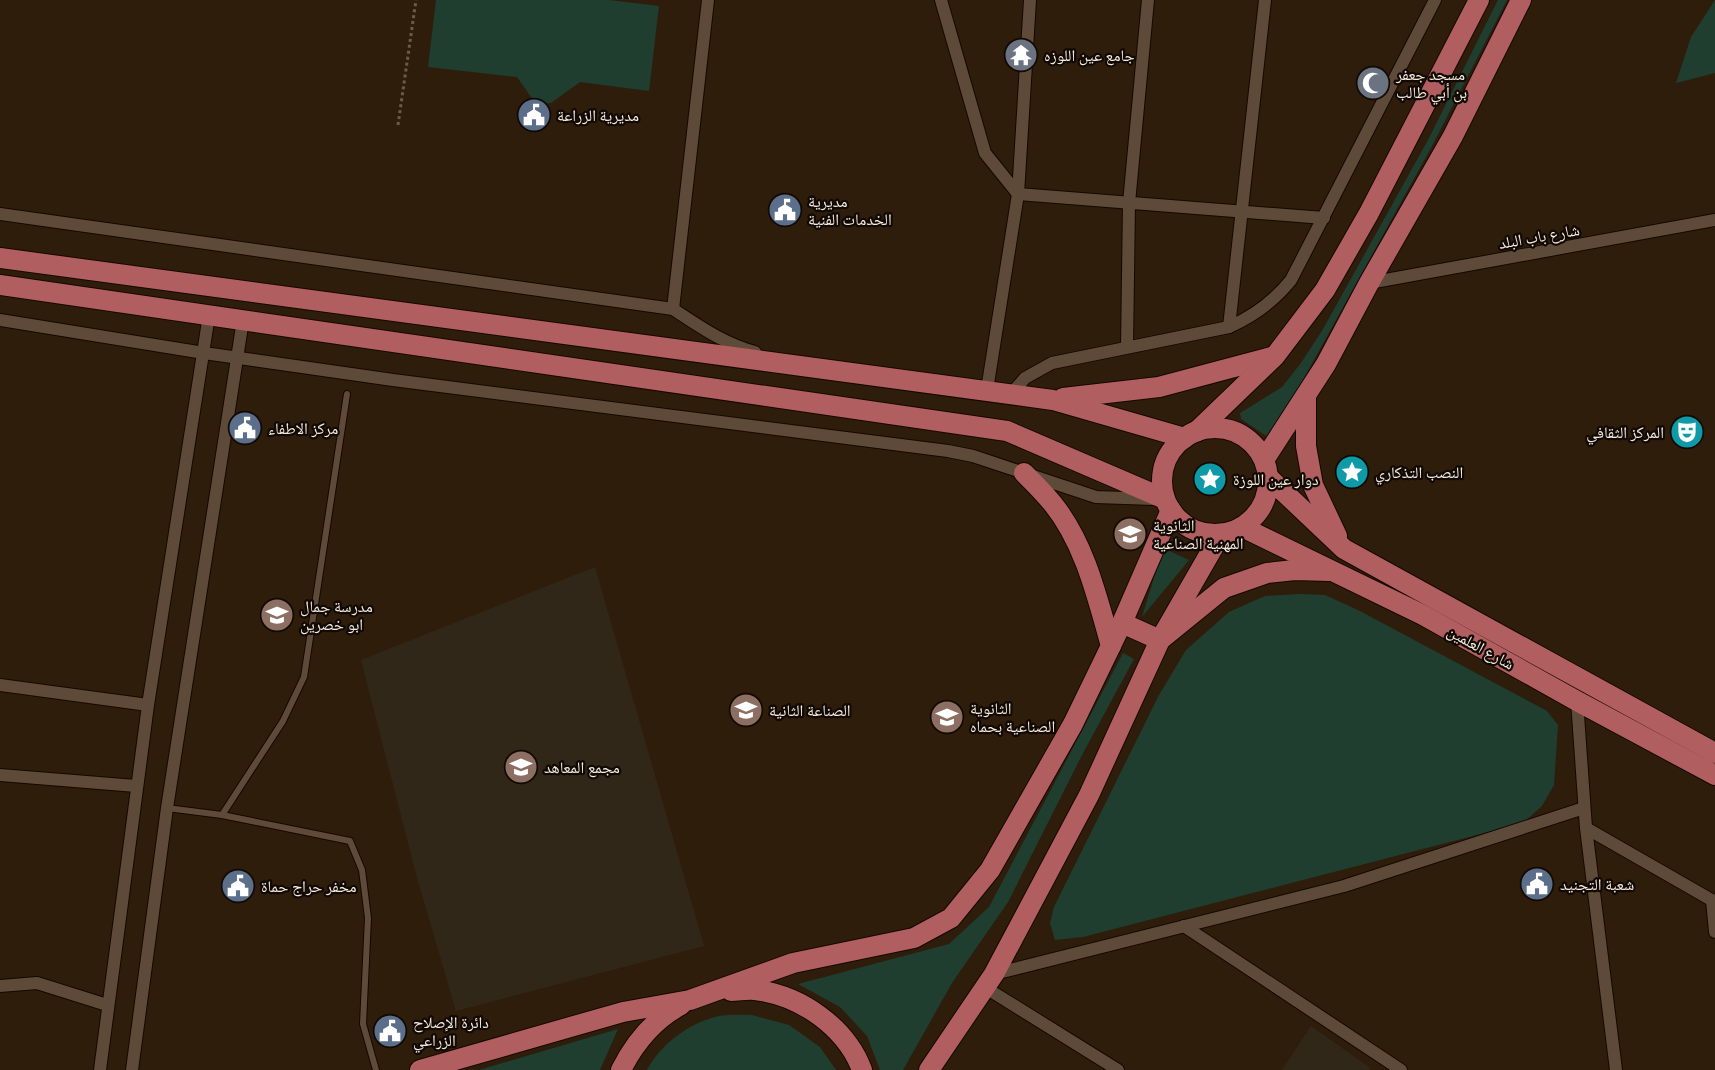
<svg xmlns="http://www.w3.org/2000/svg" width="1715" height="1070" viewBox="0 0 1715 1070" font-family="Georgia,'Noto Naskh Arabic',serif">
	<rect width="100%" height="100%" fill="#2f1d0c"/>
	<g fill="#312718">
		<path d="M595,567L704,946L456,1011L416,874L361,660Z"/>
		<path d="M1311,1026L1370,1068L1369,1070H1282Z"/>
	</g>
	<g fill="#1f3e2f">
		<path d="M436,0H609L659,6L649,91L580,82L551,103L536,104L517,77L428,67Z"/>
		<path d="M1498,0H1507L1432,146L1272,436L1268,437L1241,419L1240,413L1282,387L1301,363L1323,329L1428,140Z"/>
		<path d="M1715,0V73L1676,83L1691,37Z"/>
		<path d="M1163,548L1189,560L1142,617Z"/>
		<path d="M1300,594L1325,595L1358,610L1547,711L1558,725L1554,785L1542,806L1523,823L1083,937L1055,940L1050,923L1054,907L1159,695L1186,650L1229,612L1265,596Z"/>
		<path d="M1123,653L1134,659L1082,755L1008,902L952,983L903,1070H880L867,1036L840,1007L798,984L949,944L989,907Z"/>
		<path d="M752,1015L789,1025L820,1047L836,1070H647C660,1045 688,1024 715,1017C727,1014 740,1015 752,1015Z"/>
		<path d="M618,1029L600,1070H479Z"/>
	</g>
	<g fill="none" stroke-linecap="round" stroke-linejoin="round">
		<g stroke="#160700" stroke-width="8">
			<g id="service">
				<path d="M167,808L222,815L350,841L362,870L368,918L363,1024L376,1070"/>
				<path d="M222,815L283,721L304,677L347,394"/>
			</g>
		</g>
		<g stroke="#160700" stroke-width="14">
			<g id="minor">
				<path d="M941,0L985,153L1018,194L1324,218"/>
				<path d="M0,214L673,309C699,326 724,344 755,352"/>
				<path d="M1369,283L1715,220"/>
				<path d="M673,309L708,0"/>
				<path d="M0,320L204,353L393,380L948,451L973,456L1096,497L1153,499"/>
				<path d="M1229,327L1265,0"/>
				<path d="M1127,347L1129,203L1148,0"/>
				<path d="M987,390L1018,194L1030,0"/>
				<path d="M1011,394L1025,378L1052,363L1229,327C1254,316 1274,301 1291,280L1435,0"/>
				<path d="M0,685L148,705"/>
				<path d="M1577,701L1586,828L1616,1070"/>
				<path d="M0,775L136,786"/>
				<path d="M1586,828L1715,902"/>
				<path d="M1712,900L1715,932"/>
				<path d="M1184,926L1401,1070"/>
				<path d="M994,974L1344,886L1584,808"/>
				<path d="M0,986L37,983L107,1005"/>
				<path d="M986,988L1118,1070"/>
				<path d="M100,1070L148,705L209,315"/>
				<path d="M132,1070L167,808L243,320"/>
			</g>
		</g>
		<g stroke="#160700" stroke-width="22">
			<g id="primary">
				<path d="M0,258L1053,400L1185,438"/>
				<path d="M0,285L1007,431L1165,499"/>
				<path d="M1306,396V446L1313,485L1337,536"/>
				<path d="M1063,398L1159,387L1272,357"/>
				<circle cx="1215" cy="481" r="53"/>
				<path d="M1196,432L1275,356L1325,290L1369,213L1479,0"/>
				<path d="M1264,460L1326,364L1369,283L1453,136L1521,0"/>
				<path d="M1024,473C1034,483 1044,493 1053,504C1085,544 1097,597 1111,646"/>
				<path d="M1268,477L1344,549L1715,753"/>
				<path d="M1242,527L1423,615L1577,701L1715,775"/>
				<path d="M1122,623L1160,640L1224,588L1267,573L1295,570L1329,571"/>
				<path d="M731,991C739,991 747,989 755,990C800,995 846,1027 862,1070"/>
				<path d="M420,1070L623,1012L690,1000L793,963L914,938L951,918L990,870L1073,724L1122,623L1171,510"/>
				<path d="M621,1070C635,1042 653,1020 681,1005"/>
				<path d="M929,1070L994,974L1089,795L1160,640L1221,534"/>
			</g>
		</g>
		<path stroke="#6b5b4c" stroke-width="3" stroke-dasharray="3 3" stroke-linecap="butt" d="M398,125L416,0"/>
		<use href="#service" stroke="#5e4a38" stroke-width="6"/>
		<use href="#minor" stroke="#5e4a38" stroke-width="12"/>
		<use href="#primary" stroke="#b15e60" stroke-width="20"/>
	</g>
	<defs>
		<g id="temple-disc" transform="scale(1.725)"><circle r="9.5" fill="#6b7280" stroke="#110904"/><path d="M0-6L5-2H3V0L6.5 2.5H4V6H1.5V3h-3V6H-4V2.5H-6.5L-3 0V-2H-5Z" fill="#fff"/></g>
		<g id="mosque-disc" transform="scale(1.725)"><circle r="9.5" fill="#6b7280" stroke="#110904"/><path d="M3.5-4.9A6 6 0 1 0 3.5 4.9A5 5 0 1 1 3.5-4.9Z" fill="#fff"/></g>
		<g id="civic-disc" transform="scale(1.725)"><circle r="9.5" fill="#5c6f8a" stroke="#110904"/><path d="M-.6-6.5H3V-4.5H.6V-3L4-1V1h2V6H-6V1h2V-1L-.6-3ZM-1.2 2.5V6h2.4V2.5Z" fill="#fff"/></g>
		<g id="theatre-disc" transform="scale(1.725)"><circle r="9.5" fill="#0f9aa8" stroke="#110904"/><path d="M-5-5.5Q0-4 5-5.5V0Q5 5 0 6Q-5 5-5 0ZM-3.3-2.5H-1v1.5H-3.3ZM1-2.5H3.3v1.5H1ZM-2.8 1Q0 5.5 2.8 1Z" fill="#fff"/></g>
		<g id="sight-disc" transform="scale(1.725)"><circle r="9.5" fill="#0f9aa8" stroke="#110904"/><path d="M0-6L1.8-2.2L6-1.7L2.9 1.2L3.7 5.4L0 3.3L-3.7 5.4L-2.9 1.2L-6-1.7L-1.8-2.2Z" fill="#fff"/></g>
		<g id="school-disc" transform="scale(1.725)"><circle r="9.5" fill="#8d6e63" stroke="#110904"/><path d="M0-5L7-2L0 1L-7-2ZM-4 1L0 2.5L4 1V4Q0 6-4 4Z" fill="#fff"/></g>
	</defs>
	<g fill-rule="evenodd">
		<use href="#temple-disc" x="1021" y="55"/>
		<use href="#mosque-disc" x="1373" y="83"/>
		<use href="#civic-disc" x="534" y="115"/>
		<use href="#civic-disc" x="785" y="210"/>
		<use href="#civic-disc" x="245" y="428"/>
		<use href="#theatre-disc" x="1687" y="432"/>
		<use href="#sight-disc" x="1352" y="472"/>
		<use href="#sight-disc" x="1210" y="479"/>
		<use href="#school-disc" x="1130" y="534"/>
		<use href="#school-disc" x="277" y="615"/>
		<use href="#school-disc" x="746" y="710"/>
		<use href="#school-disc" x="947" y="717"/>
		<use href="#school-disc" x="521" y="767"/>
		<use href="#civic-disc" x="1537" y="884"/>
		<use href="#civic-disc" x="238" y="886"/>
		<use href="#civic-disc" x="390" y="1031"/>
	</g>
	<g text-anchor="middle" stroke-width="4.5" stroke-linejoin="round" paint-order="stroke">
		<g font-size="16" fill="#f7ebe0" stroke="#110904" text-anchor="start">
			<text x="1044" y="61">جامع عين اللوزه</text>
			<text x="1396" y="80">مسجد جعفر<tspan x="1396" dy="18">بن أبي طالب</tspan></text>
			<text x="557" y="121">مديرية الزراعة</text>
			<text x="808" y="207">مديرية<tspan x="808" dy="18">الخدمات الفنية</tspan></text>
			<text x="268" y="434">مركز الاطفاء</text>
			<text x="1664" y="438" text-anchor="end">المركز الثقافي</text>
			<text x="1375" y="478">النصب التذكاري</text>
			<text x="1233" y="485">دوار عين اللوزة</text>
			<text x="1153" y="531">الثانوية<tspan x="1153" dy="18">المهنية الصناعية</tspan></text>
			<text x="300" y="612">مدرسة جمال<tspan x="300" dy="18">ابو خصرين</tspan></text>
			<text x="970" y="714">الثانوية<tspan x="970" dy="18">الصناعية بحماه</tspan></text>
			<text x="769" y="716">الصناعة الثانية</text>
			<text x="544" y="773">مجمع المعاهد</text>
			<text x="1560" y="890">شعبة التجنيد</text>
			<text x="261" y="892">مخفر حراج حماة</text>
			<text x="413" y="1028">دائرة الإصلاح<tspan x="413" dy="18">الزراعي</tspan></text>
		</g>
		<g font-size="16" fill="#f7ebe0" stroke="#110904">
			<text transform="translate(1539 236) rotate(-10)" y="6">شارع باب البلد</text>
			<text transform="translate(1481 647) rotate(29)" y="6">شارع العلمين</text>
		</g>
	</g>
</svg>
